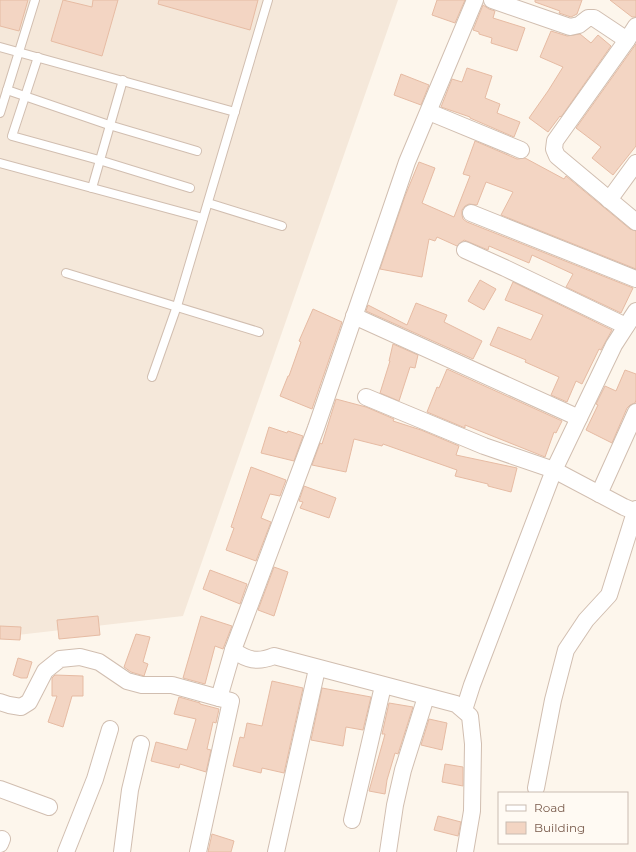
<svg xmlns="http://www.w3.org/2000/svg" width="636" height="852" viewBox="0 0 636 852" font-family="Montserrat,sans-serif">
	<rect width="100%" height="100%" fill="#fdf6ec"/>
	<path fill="#f5e8da" d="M0,0H398L183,616L0,637Z"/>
	<g fill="#f3d5c3" stroke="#e6bba3">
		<path d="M0,0H28L19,31L0,26Z"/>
		<path d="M63,0L92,7L93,0H118L102,56L51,41Z"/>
		<path d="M159,0H258L250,30L158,4Z"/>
		<path d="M437,0H465L455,23L432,15Z"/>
		<path d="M535,0H582L577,14L571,17L559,13L560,11L535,2Z"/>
		<path d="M610,0H636V17H632Z"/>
		<path d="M483,5L489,9L495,11L493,18L525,28L517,51L491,43L492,38L479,34V32L473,30Z"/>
		<path d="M551,31L567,36L580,34L591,43L598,35L611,46L561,117L560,116L548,132L529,118L548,91L563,67L540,57Z"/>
		<path d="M636,44V146L613,175L592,158L601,147L576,128Z"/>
		<path d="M467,68L492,76L485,98L500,104L497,113L520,122L514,137L470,118V117L441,107L452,79L462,82Z"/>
		<path d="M401,74L429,85L421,105L394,95Z"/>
		<path d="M475,141L517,159L525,158L564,179L566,176L630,229L636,231V269L501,215L513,192L486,182L477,205L469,204L465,206L462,210V215L463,219L467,222L633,288L621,313L566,287L573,274L532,255L529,263L489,246L488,250L464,240L457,246L437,237L435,241L429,239L422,277L380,269L405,196L419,162L435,168L422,203L454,217L470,176L463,174Z"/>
		<path d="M480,280L496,289L484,310L468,301Z"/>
		<path d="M513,282L612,330L601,350L599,349L582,384L576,381L567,402L551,395L559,377L525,362L526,360L490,345L498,327L531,340L543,315L505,300Z"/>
		<path d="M416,303L447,315L444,322L482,341L473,359L366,311L368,305L407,325Z"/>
		<path d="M313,309L342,322L312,409L280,396L288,376H289L301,342L299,341Z"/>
		<path d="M393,344L418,355L415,368L410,367L399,401L380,393L390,361H389Z"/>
		<path d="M447,369L562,421L556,433L554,432L545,457L465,425V428L427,412L437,387L439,388Z"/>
		<path d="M625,370L636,374V400L635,403L630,405L627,408L612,443L586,430L598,405L596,404L605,386L616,391Z"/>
		<path d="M336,399L366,407L394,419L393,421L421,430L459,446L456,455L517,468L511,492L488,486V484L455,476L457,470L383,444L382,446L354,439L346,472L312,465L320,443L322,444Z"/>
		<path d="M269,427L287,433L288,431L303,436L294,461L261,453Z"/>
		<path d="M251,467L286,480L280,496L270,494L261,518L271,522L256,561L226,550L234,528L231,527Z"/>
		<path d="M304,486L336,498L329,518L300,508L303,502L299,501Z"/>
		<path d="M274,567L288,572L274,616L258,610Z"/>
		<path d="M210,570L247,584L240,604L203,589Z"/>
		<path d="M98,616L100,635L59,639L57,620Z"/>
		<path d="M201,616L232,626L223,649L215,646L205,684L183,678Z"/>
		<path d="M0,626L21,627L20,640L0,639Z"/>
		<path d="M136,634L150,637L143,662L148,664L144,676L131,672L124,667Z"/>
		<path d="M18,658L32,662L27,678H21L13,675Z"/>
		<path d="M55,675L83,676V696H72L63,727L48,722L57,696H52V678Z"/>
		<path d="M272,681L303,688L284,773L262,768L261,773L233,766L240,737L244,738L247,723L262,726Z"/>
		<path d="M322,688L371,697L363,730L346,727L343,746L311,740Z"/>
		<path d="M179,697L200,703V704L219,709L216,723L213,722L207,749L211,750L206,772L180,764L179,768L151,761L156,742L187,750L196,719L174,714Z"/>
		<path d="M389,703L413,707L398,754L395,753L387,780L385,794L369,791L384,738L385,734H382Z"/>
		<path d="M429,719L447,723L442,750L421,745Z"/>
		<path d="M445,764L463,767V786L442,782Z"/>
		<path d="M438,816L461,822L458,836L434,830Z"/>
		<path d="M212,834L234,841L231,852H208Z"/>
	</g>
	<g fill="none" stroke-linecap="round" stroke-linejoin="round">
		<g stroke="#d1beb0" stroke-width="10">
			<g id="lane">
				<path d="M0,47L235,112"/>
				<path d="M38,57L12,136L99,160L190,188"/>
				<path d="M7,90L109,125L197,151"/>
				<path d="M0,113L35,0"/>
				<path d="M0,163L203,218"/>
				<path d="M92,188L123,80"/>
				<path d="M208,203L282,226"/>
				<path d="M66,273L259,332"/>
				<path d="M152,377L177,306L268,0"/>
			</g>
		</g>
		<g stroke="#d1beb0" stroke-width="18">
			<g id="street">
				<path d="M492,0L570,27L579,25L588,18H594L627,40"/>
				<path d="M636,26L627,40L555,141L554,149L557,156L636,222"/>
				<path d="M429,112L521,150"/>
				<path d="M609,200L636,163"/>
				<path d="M471,213L636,279"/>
				<path d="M465,250L505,268L626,326"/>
				<path d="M354,316L579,418"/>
				<path d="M366,397L484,446L554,470L624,507L636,512"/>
				<path d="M599,494L636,412"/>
				<path d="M0,702L9,705L21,707L29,702L45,671L60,659L80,657L99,662L127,681L142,685H172L219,698L233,650"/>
				<path d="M464,710L472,685L554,470L614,345L636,311"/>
				<path d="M536,788L553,700L566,650L586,620L609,595L636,509"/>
				<path d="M0,789L49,807"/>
				<path d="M352,820L383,686"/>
				<path d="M0,844L2,839"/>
				<path d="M66,852L95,779L110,729"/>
				<path d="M122,852L130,790L141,744"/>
				<path d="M198,852L231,701L219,698"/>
				<path d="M276,852L317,669"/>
				<path d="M388,852L395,805L403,770L426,697"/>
				<path d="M465,852L472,811L473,744L470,716L456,704L274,656C257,663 247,660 233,650L316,428L407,162L475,0"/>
			</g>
		</g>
		<use href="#lane" stroke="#fff" stroke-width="8"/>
		<use href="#street" stroke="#fff" stroke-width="16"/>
	</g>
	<rect x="498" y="792" width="130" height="52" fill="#fffaf3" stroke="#cabbb1"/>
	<rect x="506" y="805" width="20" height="6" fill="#ffffff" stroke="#cabbb1"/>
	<text x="534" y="812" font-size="12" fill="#7a5c4d">Road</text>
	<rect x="506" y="822" width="20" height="12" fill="#f3d5c3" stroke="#cabbb1"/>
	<text x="534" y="832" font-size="12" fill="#7a5c4d">Building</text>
</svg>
